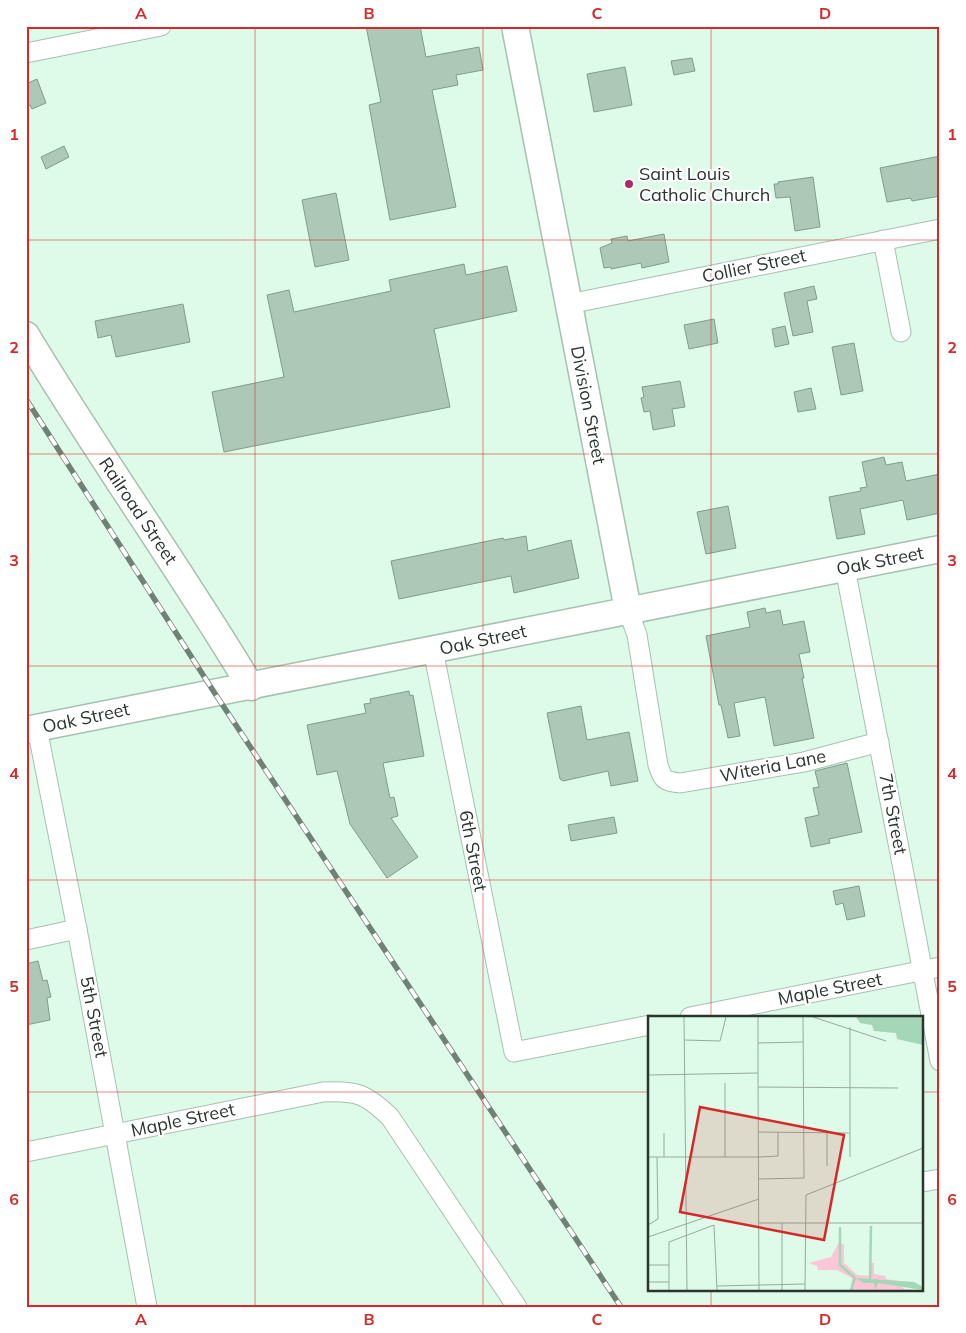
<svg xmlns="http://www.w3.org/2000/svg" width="966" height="1333" viewBox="0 0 966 1333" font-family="Mulish,sans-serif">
	<rect width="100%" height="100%" fill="#defae8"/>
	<g fill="#adc8b7" stroke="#829c8b">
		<path d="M366,26H420L426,57L479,47L483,70L456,75L458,85L432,90L456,207L390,220L369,105L381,102Z"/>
		<path d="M692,58L695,71L674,75L671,61Z"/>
		<path d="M625,67L632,105L594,112L587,74Z"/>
		<path d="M37,79L46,103L32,109L30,105L26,107V84Z"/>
		<path d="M64,146L69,157L46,169L41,157Z"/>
		<path d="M940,156V196L912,201L911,198L887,202L880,168Z"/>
		<path d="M813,177L820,227L795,231L790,197L776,198L774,184H778V182Z"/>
		<path d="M336,193L349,260L315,267L302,200Z"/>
		<path d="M664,234L669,262L642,268L641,263L611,269V267L604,268L600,248L612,243L611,239L627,236L628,241Z"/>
		<path d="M464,264L466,275L507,266L517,311L434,329L450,407L224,452L212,392L284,377L267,295L289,290L294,312L391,291L389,280Z"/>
		<path d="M814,286L817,299L807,301L813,332L793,336L784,293Z"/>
		<path d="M183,304L190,342L116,357L111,335L98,338L95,321Z"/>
		<path d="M714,319L718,343L689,349L684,325Z"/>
		<path d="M785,326L789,344L775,347L772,329Z"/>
		<path d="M854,343L863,391L841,395L832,347Z"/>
		<path d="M680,381L685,407L672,409L675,426L653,430L650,411L644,412L641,398L644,397L642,387Z"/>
		<path d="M811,388L816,409L798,412L794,392Z"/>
		<path d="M884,457L886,465L902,462L906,481L940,474V513L907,520L903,500L860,509L865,534L837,539L829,497L861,491L860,488L867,487L862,462Z"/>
		<path d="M728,506L736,548L706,554L697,512Z"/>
		<path d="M526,536L528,551L571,540L579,578L514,593L511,576L399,599L391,561L503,538L504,540Z"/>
		<path d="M765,608L766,613L780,610L783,625L804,621L810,652L799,654L804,678H802L814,738L774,746L765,697L734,703L740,736L728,738L721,705H719L706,636L750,627L747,612Z"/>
		<path d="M409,691L410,696L413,695L424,756L383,763L390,798L394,797L398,816L391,818L418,857L387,878L350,824L337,771L317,775L307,725L366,713L364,704L371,703L370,699Z"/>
		<path d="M581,706L587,740L629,732L638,781L611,786L608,771L563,781L560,779L547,713Z"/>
		<path d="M847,763L862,832L829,839L830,843L811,847L805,818L819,815L813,788L819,787L815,771Z"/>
		<path d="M614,817L617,833L571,841L568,825Z"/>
		<path d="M859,886L865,916L847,920L843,903L836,905L833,891Z"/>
		<path d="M38,961L43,981L47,980L51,997L47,998L50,1020L26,1025V964Z"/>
	</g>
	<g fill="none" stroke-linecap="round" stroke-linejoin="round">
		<g stroke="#a6c1b0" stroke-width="21">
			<g id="street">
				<path d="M26,53L161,26"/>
				<path d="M883,240L901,332"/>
				<path d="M569,304L940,229"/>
				<path d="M845,568L940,1061"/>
				<path d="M628,610L637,635L658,765C663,781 665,781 680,783L804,762L879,742"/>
				<path d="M433,650L514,1052L650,1025"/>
				<path d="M37,728L77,929L147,1307"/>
				<path d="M26,940L77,929"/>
				<path d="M690,1017L940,967"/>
				<path d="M26,1152L323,1092C356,1090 366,1094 390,1117L517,1307"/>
				<path d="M922,1182L940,1179"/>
			</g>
		</g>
		<g stroke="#a6c1b0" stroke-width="29">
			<g id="secondary">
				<path d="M515,26L628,610"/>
				<path d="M26,335C98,455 179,567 251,687"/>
				<path d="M26,730L940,549"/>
			</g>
		</g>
		<use href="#street" stroke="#fff" stroke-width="19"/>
		<use href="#secondary" stroke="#fff" stroke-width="26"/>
		<g stroke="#708176" stroke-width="5.5">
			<path id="rail" d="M26,399L214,692L621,1307"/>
		</g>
		<use href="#rail" stroke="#fff" stroke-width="4" stroke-dasharray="11" stroke-linecap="butt"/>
	</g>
	<path fill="none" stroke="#d62828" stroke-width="1" stroke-opacity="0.55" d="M255,26V1307M483,26V1307M711,26V1017M26,240H940M26,454H940M26,666H940M26,880H940M26,1092H650M922,1092H940M711,1289V1307"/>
	<circle fill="#b22867" stroke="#fff" stroke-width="2" cx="629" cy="184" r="5"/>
	<g text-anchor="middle" stroke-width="4.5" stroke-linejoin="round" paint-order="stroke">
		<g font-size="18" fill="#2a352e" stroke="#fff" text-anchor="start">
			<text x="639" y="180">Saint Louis<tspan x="639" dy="21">Catholic Church</tspan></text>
		</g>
		<g font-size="18" fill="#2a352e" stroke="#fff">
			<text transform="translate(754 266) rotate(-12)" y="6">Collier Street</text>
			<text transform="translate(588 405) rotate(79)" y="6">Division Street</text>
			<text transform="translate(138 511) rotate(56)" y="6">Railroad Street</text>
			<text transform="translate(880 561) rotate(-11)" y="6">Oak Street</text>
			<text transform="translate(483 640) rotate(-12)" y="6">Oak Street</text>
			<text transform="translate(86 718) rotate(-12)" y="6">Oak Street</text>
			<text transform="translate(773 766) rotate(-11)" y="6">Witeria Lane</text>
			<text transform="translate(893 814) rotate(79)" y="6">7th Street</text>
			<text transform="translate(473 851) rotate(79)" y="6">6th Street</text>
			<text transform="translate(830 989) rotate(-11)" y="6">Maple Street</text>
			<text transform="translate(94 1017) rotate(79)" y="6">5th Street</text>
			<text transform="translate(183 1120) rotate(-12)" y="6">Maple Street</text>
		</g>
	</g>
	<g transform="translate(648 1016)">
		<rect width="275" height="275" fill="#defae8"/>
		<path d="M191,226L196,229V247L209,259L221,260V246L226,247V258L238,260V263L250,265L256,273L266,274H203L204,262L189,254H170L169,250L161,247L183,241Z" fill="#fbc6d6"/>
		<path d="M208,1H275V29L249,23L248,17L226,15L224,9L212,7ZM207,262L266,266L275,271V274L230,267L227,274L226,267H216Z" fill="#a3d7b7"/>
		<path fill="none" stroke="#a3d7b7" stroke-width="2.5" d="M192,211V249L207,262L203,274M222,265L223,210"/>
		<path fill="none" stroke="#96ab9e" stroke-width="1" d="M36,1L39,274M110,1V57M165,1L238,25M202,11V141M36,24L72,25L78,1M110,27L155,26M0,59L110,57L111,274M110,71L250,72M111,116L201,117M16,117V141M179,117V150M0,141H111M77,141V67M111,141L130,140V116M111,163L156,162L155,1M111,207H275M134,207V274M0,209L10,203L9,141M0,221L111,183M0,249H21M0,266H21M69,270L157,268M21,274V226L66,209L69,274M157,274L158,179L275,132"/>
		<path fill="#d62828" fill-opacity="0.15" stroke="#d62828" stroke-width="2.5" d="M52,91L196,119L176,224L32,196Z"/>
		<rect width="275" height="275" fill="none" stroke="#2a352e" stroke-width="2.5"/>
	</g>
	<rect width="966" height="1333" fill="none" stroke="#ffffff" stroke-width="55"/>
	<rect x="28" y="28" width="910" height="1278" fill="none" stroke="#d62828" stroke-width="2"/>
	<g font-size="16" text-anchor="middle" font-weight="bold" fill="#d62828">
		<text x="141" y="19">A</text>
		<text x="369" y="19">B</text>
		<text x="597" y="19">C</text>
		<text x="825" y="19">D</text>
		<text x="14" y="140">1</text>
		<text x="952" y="140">1</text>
		<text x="14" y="353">2</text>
		<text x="952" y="353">2</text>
		<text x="14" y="566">3</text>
		<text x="952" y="566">3</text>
		<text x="14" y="779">4</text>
		<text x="952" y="779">4</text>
		<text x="14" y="992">5</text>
		<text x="952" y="992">5</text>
		<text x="14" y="1205">6</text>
		<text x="952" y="1205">6</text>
		<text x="141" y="1325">A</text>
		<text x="369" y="1325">B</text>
		<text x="597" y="1325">C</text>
		<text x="825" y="1325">D</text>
	</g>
</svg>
